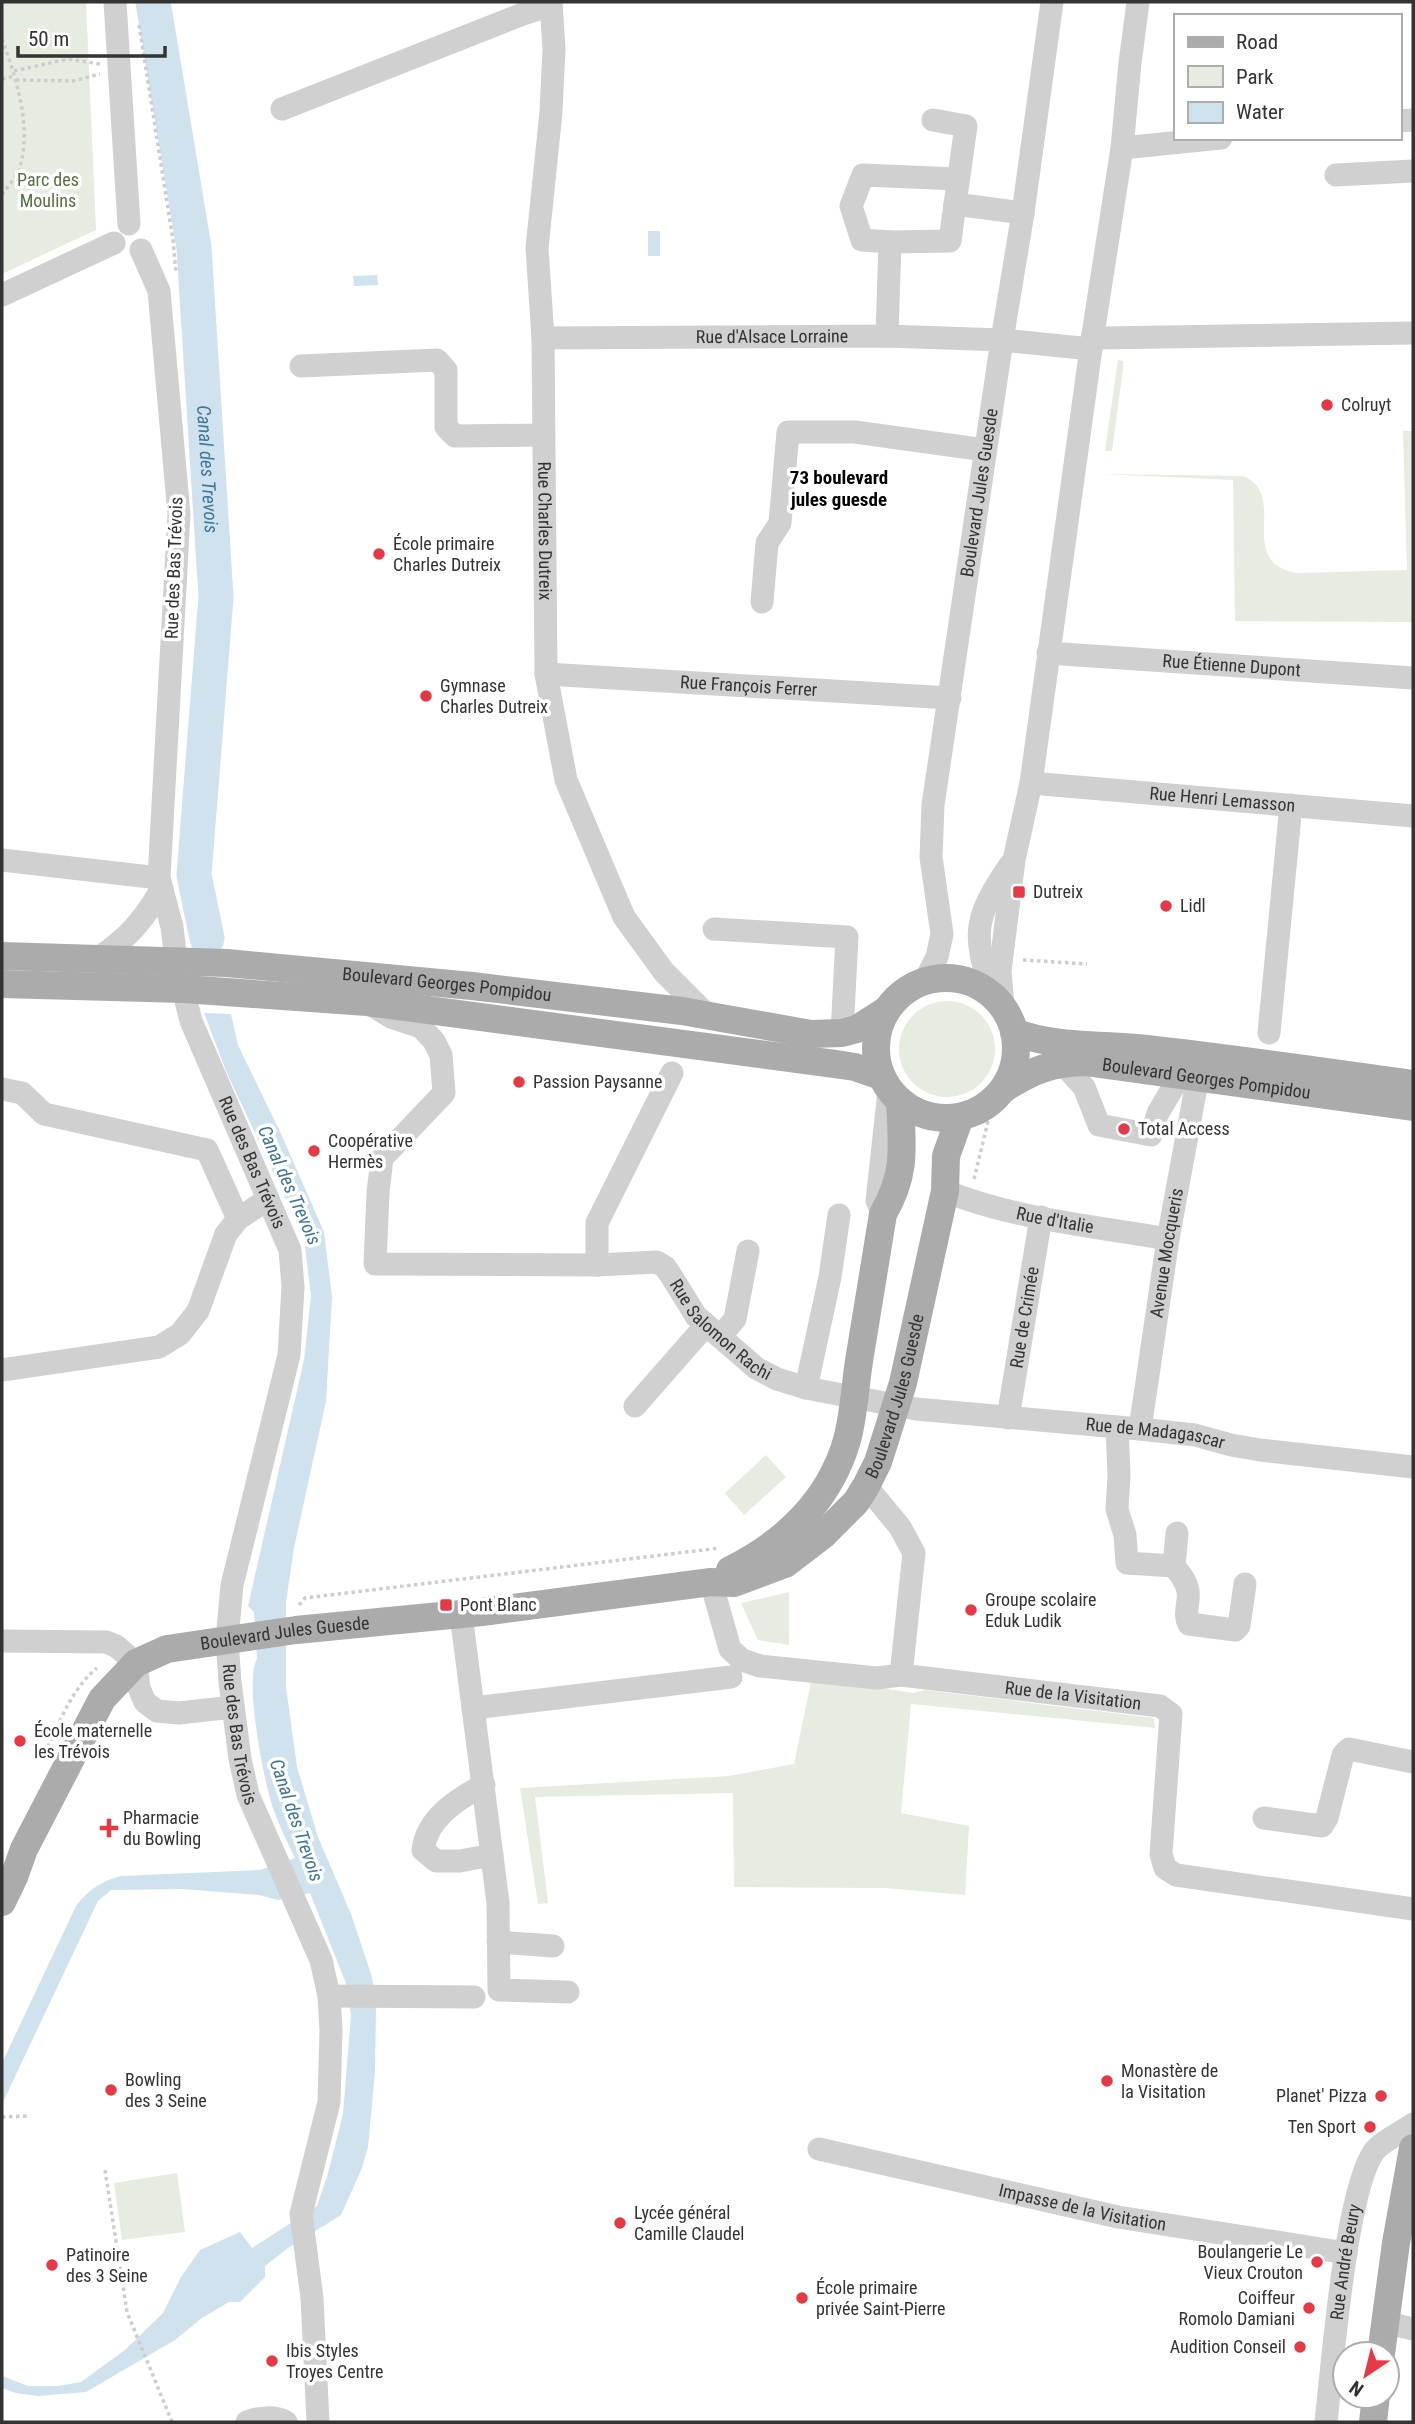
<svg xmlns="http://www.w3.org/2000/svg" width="1415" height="2424" viewBox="0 0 1415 2424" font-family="'Roboto Condensed',sans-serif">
	<rect width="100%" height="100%" fill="#fff"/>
	<g fill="#e6ecdf">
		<path d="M2,2H86L96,230L2,274Z"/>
		<path d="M1118,360L1123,361V368L1112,451H1105Z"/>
		<path d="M1403,431H1413V622L1235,621L1233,480L1102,474L1243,476C1290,495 1234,562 1297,573L1407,570Z"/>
		<circle cx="947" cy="1049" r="48"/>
		<path d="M766,1455L786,1477L744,1515L725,1493Z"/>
		<path d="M789,1592V1645L758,1640L741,1603Z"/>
		<path d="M812,1677L913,1693L925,1690L1154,1718L1155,1728L911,1704L901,1813L969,1826L965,1895L885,1888L734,1887L733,1793L535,1797L548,1903L538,1904L520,1788L729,1776L794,1764Z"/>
		<path d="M177,2173L185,2232L122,2240L114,2183Z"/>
	</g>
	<g fill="#cfe2ee">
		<rect x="648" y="231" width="12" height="25"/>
		<path d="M377,275L378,285L354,286L353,276Z"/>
		<path d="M204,1013L231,1014L238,1045L282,1136L324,1232L332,1297L326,1401L294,1548L286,1602V1687L297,1767L318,1837L351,1914L372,1977L376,2005L375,2072L368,2147L362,2168L341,2215L288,2248L265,2266V2277L240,2302H229L202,2318L175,2340L86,2392L38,2396L16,2393L2,2388V2376L28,2386H58L81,2382L125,2350L163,2313L181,2277L200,2250L240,2232L252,2248L317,2206L327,2177L343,2114L351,2015L346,1983L310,1893L278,1900L259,1895L182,1889L111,1890L98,1901L2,2104V2063L76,1906C89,1889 101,1882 120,1876L260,1870L295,1858C287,1842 279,1825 273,1808C264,1782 244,1681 257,1659L254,1612L248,1606L304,1360L311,1296L304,1238L226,1071Z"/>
	</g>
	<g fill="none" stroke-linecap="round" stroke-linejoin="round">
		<path stroke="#cfe2ee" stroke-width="35" id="s1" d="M153,2L194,248L216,597L194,875L207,938"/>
		<g stroke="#cdcdcd" stroke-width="3.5" stroke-dasharray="3.5 3.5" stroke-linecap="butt">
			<path d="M139,25L173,240L176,273"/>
			<path d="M2,39C16,78 32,125 20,167C18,176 8,186 2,194"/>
			<path d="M14,71L68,59L100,64"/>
			<path d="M2,79L15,76"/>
			<path d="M16,80L73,81L100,74"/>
			<path d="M1023,960L1087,964"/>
			<path d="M974,1179L992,1105"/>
			<path d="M299,1605L305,1598L720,1548"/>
			<path d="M45,1753C59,1724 71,1689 97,1668"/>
			<path d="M2,2117L29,2116"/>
			<path d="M105,2170L127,2312L172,2422"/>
		</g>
		<g stroke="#d0d0d0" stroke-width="23">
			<path d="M115,2L129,224"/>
			<path id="s2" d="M551,2L554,49L551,112L537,248L543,338L546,674L566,780L624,917L664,972L708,1016"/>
			<path d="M282,109L523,14L551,5"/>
			<path d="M933,120L966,126L955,204L1023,213"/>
			<path d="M1399,121L1413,120"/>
			<path d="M1122,148L1221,138"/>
			<path d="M1336,175L1413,171"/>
			<path d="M890,242L950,241L955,204"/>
			<path id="s3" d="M141,250L159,291L179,514L159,878L172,927L176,961L191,1021L290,1250L293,1287L289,1355L232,1585L227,1640L230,1682L240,1759L248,1795L321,1960L329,1996L331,2030L329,2102L301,2214L312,2298L318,2422"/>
			<path d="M2,295L114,243"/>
			<path d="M1093,334L1101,338L1413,333"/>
			<path d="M887,336L890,242L862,240L851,206L863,175L957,179"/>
			<path id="s4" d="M543,338L887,336L1002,340L1091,349"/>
			<path d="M301,366L437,360L446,370V427L455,436L543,435"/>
			<path d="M762,602L767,543L780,523L788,432H855L985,450"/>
			<path id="s5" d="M1048,653L1413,678"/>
			<path id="s6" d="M546,674L950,698"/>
			<path id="s7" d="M1031,783L1413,816"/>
			<path d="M2,860L159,878"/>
			<path d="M714,929L847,937L842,1033"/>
			<path d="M98,958C127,939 143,921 161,890"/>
			<path id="s8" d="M925,980L937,957L942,934L931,857L933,805L1002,340L1023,213L1052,2"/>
			<path d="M993,995C972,934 973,919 1010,865"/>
			<path d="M1003,1006L1000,971L1014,860L1031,783L1093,334L1122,148L1130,63L1138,2"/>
			<path id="s9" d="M375,1007L391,1017L421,1027L434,1041L441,1055L444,1093L382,1158L378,1193L375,1264L597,1265L657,1262L665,1267L670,1274L696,1316L756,1368L777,1379L806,1388L916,1409L1140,1429L1195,1435L1231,1445L1260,1450L1413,1467"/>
			<path d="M1269,1033L1291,805"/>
			<path d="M1062,1063L1084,1087L1099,1125L1151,1135L1158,1113L1181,1074"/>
			<path d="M2,1089L22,1093L44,1114L207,1150L238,1219"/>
			<path id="s10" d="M945,1191C1014,1219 1094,1226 1168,1239"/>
			<path d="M883,1214L877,1201L889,1091"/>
			<path d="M597,1265V1223L672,1073"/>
			<path d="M720,1337L735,1319L748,1251"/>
			<path d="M2,1370L159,1347L180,1334L198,1311L226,1234L238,1219L268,1199"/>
			<path d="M806,1388L830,1277L839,1215"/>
			<path d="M635,1406L706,1325"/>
			<path id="s11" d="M1008,1418L1041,1217"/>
			<path d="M1117,1427L1119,1476L1117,1509L1125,1535L1127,1563L1174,1566L1177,1533"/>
			<path id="s12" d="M1140,1429L1168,1239L1198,1076"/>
			<path d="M866,1486L900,1527L914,1553L901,1675"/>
			<path d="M1174,1566C1180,1574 1186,1580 1188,1591C1190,1602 1183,1614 1189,1624L1235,1630L1239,1626L1245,1584"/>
			<path id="s13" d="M711,1582L730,1649L742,1660L760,1666L877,1678L901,1675L1160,1706L1171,1714L1161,1854L1165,1868L1176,1875L1413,1909"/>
			<path d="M461,1614L498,1903L499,1990L568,1992"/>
			<path d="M2,1641L106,1642L116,1646L136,1663L139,1688L145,1702L157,1711L179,1713L233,1707"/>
			<path d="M473,1708L731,1677"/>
			<path d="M484,1785C457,1799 427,1818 423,1850L436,1861H460L492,1855"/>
			<path d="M1264,1818L1322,1826L1327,1818L1343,1755L1349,1749L1413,1762"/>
			<path d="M498,1942L553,1946"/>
			<path d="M329,1996L474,1997"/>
			<path id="s14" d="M819,2149L1118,2217L1346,2253"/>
			<path d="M1385,2322L1413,2329"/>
			<path d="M247,2422C258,2417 276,2416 286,2422"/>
			<path id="s15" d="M1326,2422C1332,2371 1346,2180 1377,2148C1387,2139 1402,2132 1413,2124"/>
		</g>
		<g stroke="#ababab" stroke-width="28">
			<path id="s16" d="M2,956L227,963L472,986L682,1011L811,1034L842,1033L857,1029L885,1011"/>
			<circle cx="946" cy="1048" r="70"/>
			<path d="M2,984L184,989L367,1002L835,1064L855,1067L881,1076"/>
			<path d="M1014,1032C1056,1048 1103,1044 1147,1049C1236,1059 1325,1072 1413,1084"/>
			<path id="s17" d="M1005,1088C1033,1070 1051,1063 1085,1062L1413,1107"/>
			<path d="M730,1570C785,1543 830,1500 847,1440C854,1414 855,1387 859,1361C867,1312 875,1263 883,1214C907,1172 902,1148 900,1102"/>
			<path id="s18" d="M2,1902L14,1877L24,1849L102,1699L136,1663L167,1649L296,1630L482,1612L711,1582L734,1583L785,1564L823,1535L856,1502L866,1486L878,1462L903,1383L945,1191L946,1156L960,1117"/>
			<path d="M1381,2354L1396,2243L1413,2148"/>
			<path d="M1373,2422L1376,2396"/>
		</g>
	</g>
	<g fill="#e63946" stroke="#fff" stroke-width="2.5">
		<circle cx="1327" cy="405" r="7"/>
		<circle cx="379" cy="554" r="7"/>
		<circle cx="426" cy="696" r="7"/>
		<rect x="1012" y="885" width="14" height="14" rx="3.5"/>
		<circle cx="1166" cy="906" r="7"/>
		<circle cx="519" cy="1082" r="7"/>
		<circle cx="1124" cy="1129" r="7"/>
		<circle cx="314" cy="1151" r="7"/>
		<rect x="439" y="1598" width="14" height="14" rx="3.5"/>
		<circle cx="971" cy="1610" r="7"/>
		<circle cx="20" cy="1741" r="7"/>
		<path d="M105.5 1817.5h7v7h7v7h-7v7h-7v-7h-7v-7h7z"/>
		<circle cx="1107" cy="2081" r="7"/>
		<circle cx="111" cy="2090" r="7"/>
		<circle cx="1381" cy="2096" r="7"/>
		<circle cx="1370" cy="2127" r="7"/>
		<circle cx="620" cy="2223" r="7"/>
		<circle cx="1317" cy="2262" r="7"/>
		<circle cx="52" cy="2265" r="7"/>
		<circle cx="802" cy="2298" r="7"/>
		<circle cx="1309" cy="2308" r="7"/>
		<circle cx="1300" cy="2347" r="7"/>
		<circle cx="272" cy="2361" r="7"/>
	</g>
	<g text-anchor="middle" stroke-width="7" stroke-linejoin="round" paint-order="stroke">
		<g font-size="18" fill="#56703f" stroke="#fff">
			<text x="48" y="186">Parc des<tspan x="48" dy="21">Moulins</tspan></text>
		</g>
		<g font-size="18" fill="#333" stroke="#fff">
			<text dy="6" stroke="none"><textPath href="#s4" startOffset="229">Rue d'Alsace Lorraine</textPath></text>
			<text dy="6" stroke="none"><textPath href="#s8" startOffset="495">Boulevard Jules Guesde</textPath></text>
			<text dy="6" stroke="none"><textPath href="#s2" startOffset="530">Rue Charles Dutreix</textPath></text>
			<text transform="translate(174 568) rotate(-88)" y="6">Rue des Bas Trévois</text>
			<text dy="6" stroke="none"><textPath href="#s5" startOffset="184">Rue Étienne Dupont</textPath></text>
			<text dy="6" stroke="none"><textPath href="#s6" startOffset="203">Rue François Ferrer</textPath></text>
			<text dy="6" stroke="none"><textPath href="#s7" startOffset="192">Rue Henri Lemasson</textPath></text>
			<text dy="6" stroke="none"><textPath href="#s16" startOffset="446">Boulevard Georges Pompidou</textPath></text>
			<text dy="6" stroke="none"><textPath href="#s17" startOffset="208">Boulevard Georges Pompidou</textPath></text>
			<text dy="6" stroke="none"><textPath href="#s3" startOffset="934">Rue des Bas Trévois</textPath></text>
			<text dy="6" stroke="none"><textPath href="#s10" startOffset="114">Rue d'Italie</textPath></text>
			<text dy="6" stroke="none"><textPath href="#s12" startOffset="178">Avenue Mocqueris</textPath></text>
			<text dy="6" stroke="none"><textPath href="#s11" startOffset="102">Rue de Crimée</textPath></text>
			<text dy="6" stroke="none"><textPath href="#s9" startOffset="696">Rue Salomon Rachi</textPath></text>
			<text dy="6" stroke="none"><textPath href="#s18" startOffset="1144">Boulevard Jules Guesde</textPath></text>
			<text dy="6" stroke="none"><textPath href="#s9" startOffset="1155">Rue de Madagascar</textPath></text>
			<text dy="6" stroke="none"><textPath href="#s18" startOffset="429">Boulevard Jules Guesde</textPath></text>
			<text dy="6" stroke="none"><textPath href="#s13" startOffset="420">Rue de la Visitation</textPath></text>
			<text dy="6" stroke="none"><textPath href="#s3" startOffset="1522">Rue des Bas Trévois</textPath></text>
			<text dy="6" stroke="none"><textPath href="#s14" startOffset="270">Impasse de la Visitation</textPath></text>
			<text dy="6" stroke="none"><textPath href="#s15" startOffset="161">Rue André Beury</textPath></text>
		</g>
		<g font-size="18" fill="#333" stroke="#fff" text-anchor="start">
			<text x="1341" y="411">Colruyt</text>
			<text x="393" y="550">École primaire<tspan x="393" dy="21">Charles Dutreix</tspan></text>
			<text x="440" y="692">Gymnase<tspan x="440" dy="21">Charles Dutreix</tspan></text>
			<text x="1033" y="898">Dutreix</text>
			<text x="1180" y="912">Lidl</text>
			<text x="533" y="1088">Passion Paysanne</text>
			<text x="1138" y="1135">Total Access</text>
			<text x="328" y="1147">Coopérative<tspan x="328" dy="21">Hermès</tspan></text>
			<text x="985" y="1606">Groupe scolaire<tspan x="985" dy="21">Eduk Ludik</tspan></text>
			<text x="460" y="1611">Pont Blanc</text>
			<text x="34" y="1737">École maternelle<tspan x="34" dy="21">les Trévois</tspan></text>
			<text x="123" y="1824">Pharmacie<tspan x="123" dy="21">du Bowling</tspan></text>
			<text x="1121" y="2077">Monastère de<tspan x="1121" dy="21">la Visitation</tspan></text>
			<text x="125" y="2086">Bowling<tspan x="125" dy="21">des 3 Seine</tspan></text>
			<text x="1367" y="2102" text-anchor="end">Planet' Pizza</text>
			<text x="1356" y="2133" text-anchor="end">Ten Sport</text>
			<text x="634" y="2219">Lycée général<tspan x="634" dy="21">Camille Claudel</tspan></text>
			<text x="1303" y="2258" text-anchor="end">Boulangerie Le<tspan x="1303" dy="21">Vieux Crouton</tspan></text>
			<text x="66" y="2261">Patinoire<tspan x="66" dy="21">des 3 Seine</tspan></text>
			<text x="816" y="2294">École primaire<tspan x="816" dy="21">privée Saint-Pierre</tspan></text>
			<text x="1295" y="2304" text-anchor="end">Coiffeur<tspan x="1295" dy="21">Romolo Damiani</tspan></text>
			<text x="1286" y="2353" text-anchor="end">Audition Conseil</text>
			<text x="286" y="2357">Ibis Styles<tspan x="286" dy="21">Troyes Centre</tspan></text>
		</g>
		<g font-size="19" font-style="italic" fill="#3f7597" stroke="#fff">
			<text dy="7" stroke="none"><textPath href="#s1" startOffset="471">Canal des Trevois</textPath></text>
			<text transform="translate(290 1185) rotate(66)" y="7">Canal des Trevois</text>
			<text transform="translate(297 1820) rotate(71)" y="7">Canal des Trevois</text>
		</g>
		<g font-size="19" font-weight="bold" fill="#000" stroke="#fff">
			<text x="839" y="484">73 boulevard<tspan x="839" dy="22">jules guesde</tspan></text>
		</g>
	</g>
	<rect width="1415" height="2424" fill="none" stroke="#333333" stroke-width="7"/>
	<rect x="1174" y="14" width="228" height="126" fill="#ffffff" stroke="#adadad" stroke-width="2"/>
	<rect x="1188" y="37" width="35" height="10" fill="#ababab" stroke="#adadad" stroke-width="2"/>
	<text x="1236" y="49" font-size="21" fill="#333333">Road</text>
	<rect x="1188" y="66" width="35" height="21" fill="#e6ecdf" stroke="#adadad" stroke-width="2"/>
	<text x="1236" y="84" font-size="21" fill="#333333">Park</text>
	<rect x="1188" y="102" width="35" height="21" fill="#cfe2ee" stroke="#adadad" stroke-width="2"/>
	<text x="1236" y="119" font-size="21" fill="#333333">Water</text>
	<g transform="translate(1366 2375) rotate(215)"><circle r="33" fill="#ffffff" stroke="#adadad" stroke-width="2"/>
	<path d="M0-5L12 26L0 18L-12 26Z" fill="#e63946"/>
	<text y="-10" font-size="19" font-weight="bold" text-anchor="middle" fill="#333333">N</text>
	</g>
	<path d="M18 46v10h147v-10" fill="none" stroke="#333333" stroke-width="3.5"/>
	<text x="28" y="46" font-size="21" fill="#333333" stroke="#ffffff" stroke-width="5" paint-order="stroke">50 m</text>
</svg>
